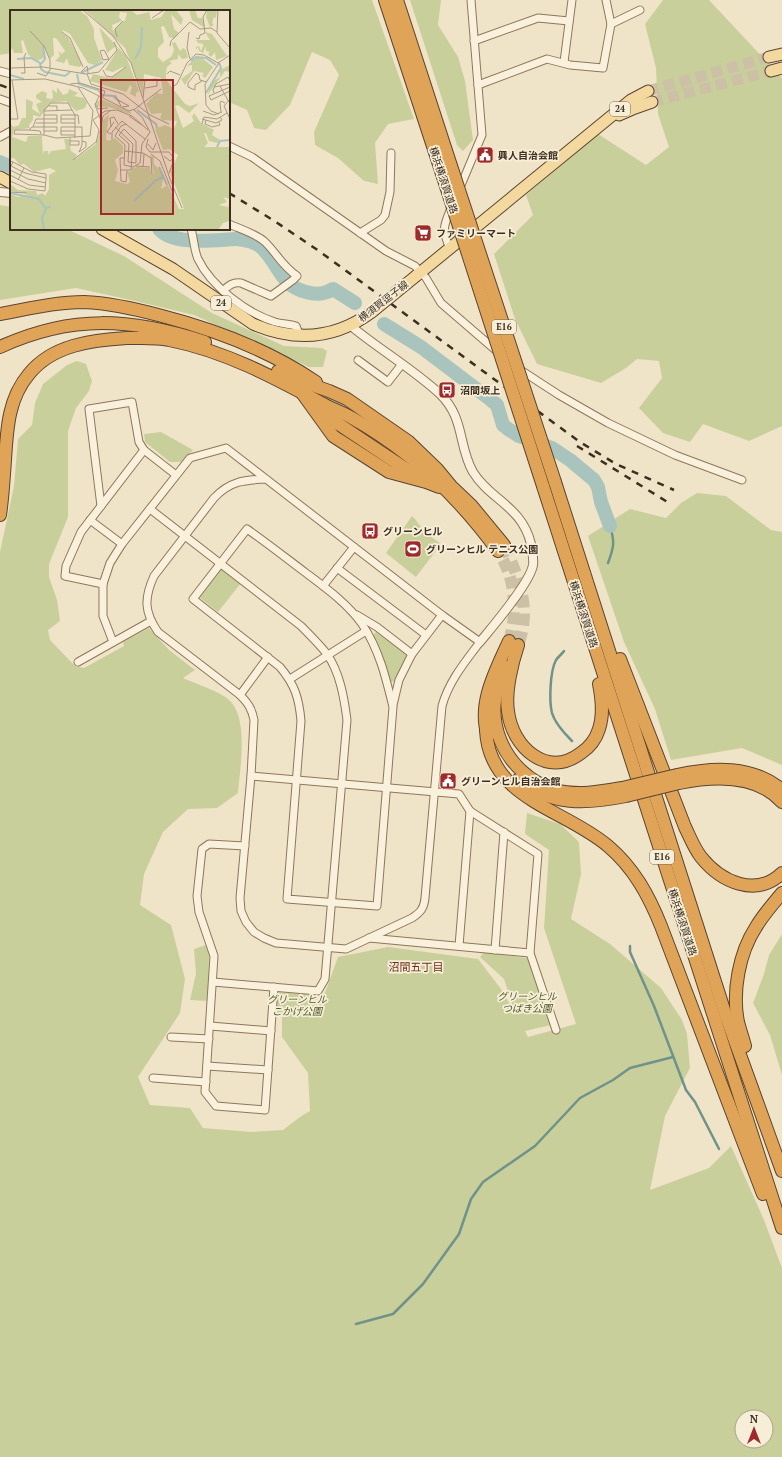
<svg xmlns="http://www.w3.org/2000/svg" width="782" height="1457" viewBox="0 0 782 1457" font-family="'PT Serif','Noto Sans JP',serif">
	<rect width="100%" height="100%" fill="#f0e4c8"/>
	<g fill="#c9cf9b" fill-rule="evenodd">
		<path d="M0,0H372L414,119L388,124L375,143L378,184L364,181L338,158L315,145L314,132L339,75L330,60L312,52L290,105L266,130L254,128L247,110L229,102V11H11V53L0,55Z"/>
		<path d="M410,0H441L438,25L458,57L465,81L473,140L463,151L457,145Z"/>
		<path d="M663,0H709L782,78V426L749,441L703,424L690,442L663,433L639,408L662,378L659,361L637,359L626,368L601,383L537,364L515,319L494,254L533,215L526,195L598,134L646,165L669,147L658,114L656,68L645,24Z"/>
		<path d="M0,205L11,207V229H67L124,256L212,313L284,346L322,348L327,351L323,367H309L194,315L135,301L76,288L0,300Z"/>
		<path d="M77,361L86,364L92,381L89,391L76,408L68,431V517L49,564V577L57,600L60,621L48,630L50,640L75,666L84,668L124,646L123,642L149,628L169,650L195,670L183,678C196,684 223,692 232,703C248,724 240,768 238,793L217,808L188,809L163,832L144,874L140,905L171,925L185,979L180,1013L138,1077L150,1105L190,1108L203,1128L252,1132L283,1130L300,1117L310,1111L308,1073L282,1037V1017L289,1015L276,1014L278,992L317,995V1006L322,1001L338,957L388,947L478,959L501,989L515,1013L504,979L480,957L484,952L527,958L551,1025L525,1031L528,1037L576,1024L544,928L549,850L525,834L527,813L560,824L579,842L581,874L571,919L610,944L661,988L682,1020L687,1034L690,1068L665,1116L650,1190L709,1168L731,1146L764,1220L782,1268V1457H0V552L14,486L18,439L32,425L35,403L43,384L67,365ZM742,1417H766V1441H742Z"/>
		<path d="M161,432L193,450L181,462H170L145,442L144,434Z"/>
		<path d="M697,493L726,496L771,530L782,532V765L742,748L671,760L655,709L624,642L588,536L630,509L666,518L681,503Z"/>
		<path d="M412,516L415,519L425,532L441,544L416,577L386,553Z"/>
		<path d="M222,568L241,583L218,612L199,597Z"/>
		<path d="M376,632L408,655L400,669L396,681L391,682L383,657L373,635Z"/>
		<path d="M782,934V1075L770,1035L753,1003L764,974L769,955Z"/>
		<path d="M206,945L209,955L208,1001L190,1000L196,974L194,949Z"/>
	</g>
	<g fill="none" stroke-linecap="round" stroke-linejoin="round">
		<g stroke="#6f938a" stroke-width="2.5">
			<path d="M608,563C614,547 615,542 610,526"/>
			<path d="M564,651C562,654 558,657 556,660C550,671 549,701 552,713C555,723 565,734 572,741"/>
			<path d="M630,946V952L654,1006L686,1090L695,1102L719,1149"/>
			<path d="M356,1324L393,1314L423,1284L459,1234L471,1199L483,1182L535,1146L580,1098L613,1080L630,1068L673,1057"/>
		</g>
		<g stroke="#a9c4bc" stroke-width="14">
			<path d="M0,162L11,167"/>
			<path d="M159,229C174,246 214,240 236,239C244,240 255,241 262,248C279,264 280,286 306,292C316,295 325,294 333,289L355,303"/>
			<path d="M384,324L421,347L491,400L497,405L503,425L508,429L519,436L552,448L570,460L594,480L598,487L601,502L610,526"/>
		</g>
		<g stroke="#ccc0a6" stroke-width="11" stroke-dasharray="11 5.5" stroke-linecap="butt">
			<path d="M648,91L769,57"/>
			<path d="M652,102L771,71"/>
		</g>
		<g stroke="#ccc0a6" stroke-width="12" stroke-dasharray="12 6" stroke-linecap="butt">
			<path d="M504,545C519,578 532,609 518,645"/>
			<path d="M503,560C516,584 517,616 509,641"/>
		</g>
		<g stroke="#8d765c" stroke-width="9">
			<g id="minor">
				<path d="M611,24L640,10"/>
				<path d="M474,41L538,18L569,21"/>
				<path d="M564,62L572,0"/>
				<path d="M0,71L11,74"/>
				<path d="M478,85L547,59L570,65L603,68L611,24L606,0"/>
				<path d="M0,99L11,103"/>
				<path d="M0,137L11,131"/>
				<path d="M229,146L252,157L386,251L415,266L426,278L441,303L499,353"/>
				<path d="M459,190L482,135L471,0"/>
				<path d="M191,229C194,239 194,250 198,259C211,286 246,313 275,322C282,324 289,324 296,326L300,336"/>
				<path d="M360,233L381,220L385,215L390,192L391,153"/>
				<path d="M450,249C441,228 444,225 452,206"/>
				<path d="M223,291C229,285 233,282 241,283L271,296L293,280L297,276C281,265 276,252 264,241C254,233 240,229 229,224"/>
				<path d="M358,360L388,382L402,364"/>
				<path d="M519,369L559,395L608,423L675,455L742,480"/>
				<path d="M101,506L89,409L132,402L139,442L144,450L176,475"/>
				<path d="M150,509L301,626C310,635 319,644 327,654C340,673 344,697 347,720L325,979L318,991L213,982"/>
				<path d="M90,520L122,544"/>
				<path d="M247,529C267,543 286,558 306,573C326,588 348,604 362,624C379,649 386,678 393,707L377,906L287,899L301,721C299,698 295,685 280,667L193,599Z"/>
				<path d="M337,568L426,635"/>
				<path d="M103,584L65,576L66,566L81,532L144,450"/>
				<path d="M323,586L354,547"/>
				<path d="M357,615L377,627L412,654"/>
				<path d="M113,642L103,616V584L110,563L122,544L190,458L226,448L442,615L480,642C465,662 449,681 442,706L425,898C424,908 421,912 412,918L346,949L288,944L276,943L264,938L254,932L246,922L241,911L240,898L251,776L254,720C252,709 248,703 240,695L158,632C144,612 144,598 154,576L214,498C230,481 244,480 266,479"/>
				<path d="M78,662L151,621"/>
				<path d="M290,679L366,631"/>
				<path d="M240,695L268,657"/>
				<path d="M393,705L399,680L412,654L442,615"/>
				<path d="M251,776L459,794L470,811L538,854L530,953L556,1030"/>
				<path d="M245,846L209,844L202,849L197,896L199,912L214,956L205,1092L216,1106L265,1110L274,987"/>
				<path d="M369,938L530,953"/>
				<path d="M459,946L470,811"/>
				<path d="M495,950L504,832"/>
				<path d="M210,1026L271,1031"/>
				<path d="M171,1037L209,1039"/>
				<path d="M207,1066L268,1070"/>
				<path d="M153,1078L206,1082"/>
			</g>
		</g>
		<g stroke="#8d765c" stroke-width="10">
			<g id="tertiary">
				<path d="M0,192L11,193"/>
				<path d="M351,326C380,350 413,369 440,394C465,418 458,446 473,472C490,500 522,506 531,544C532,551 534,558 533,565C530,583 493,626 480,642"/>
			</g>
		</g>
		<g stroke="#5b4430" stroke-width="13">
			<g id="primary">
				<path d="M769,57L782,54"/>
				<path d="M771,71L782,68"/>
				<path d="M619,115L635,108L652,102"/>
				<path d="M0,177L11,183"/>
				<path d="M102,229L173,269L253,324C295,342 336,339 373,311"/>
				<path d="M416,276L631,100L648,91"/>
			</g>
		</g>
		<g stroke="#5b4430" stroke-width="14">
			<g id="motorway">
				<path d="M385,0L446,186"/>
				<path d="M397,0L453,172"/>
				<path d="M0,314C28,309 55,302 84,302C111,303 136,309 162,316C216,330 269,350 316,382"/>
				<path d="M0,347C72,314 131,318 205,342"/>
				<path d="M278,371L301,381L329,391L347,399L409,442L437,469L451,486L471,505L504,545"/>
				<path d="M302,393L333,436L389,472L426,482L439,487"/>
				<path d="M316,404L331,419L418,477"/>
				<path d="M555,482L726,1016L782,1171"/>
				<path d="M543,486L782,1228"/>
				<path d="M0,515C2,502 3,488 4,474C7,439 5,402 29,374C52,345 92,340 127,338C141,338 156,337 169,340C226,351 277,379 327,406C335,410 344,413 352,418C372,429 392,443 410,457C443,484 473,517 498,551"/>
				<path d="M518,645C512,663 505,692 508,711C512,747 547,779 581,753C590,747 596,739 599,729C604,714 602,699 599,684"/>
				<path d="M620,659L685,827C690,837 694,848 701,857C721,882 756,898 782,873"/>
				<path d="M508,667C476,713 504,775 555,790C577,796 600,792 622,788"/>
				<path d="M486,730C489,799 565,809 608,846C634,868 649,896 661,926L763,1194"/>
				<path d="M488,736C477,704 496,670 509,641"/>
				<path d="M677,775C713,767 752,765 782,790"/>
				<path d="M518,780C552,806 586,804 626,796"/>
				<path d="M679,783C713,776 756,773 782,802"/>
				<path d="M745,1046C743,1038 740,1030 738,1022C732,992 739,953 756,927C763,915 773,904 782,893"/>
			</g>
		</g>
		<use href="#minor" stroke="#faf1dc" stroke-width="7"/>
		<use href="#tertiary" stroke="#faf1dc" stroke-width="8"/>
		<use href="#primary" stroke="#f3d9a0" stroke-width="11"/>
		<use href="#motorway" stroke="#e0a458" stroke-width="12"/>
		<g stroke="#3d2e20" stroke-width="2.5" stroke-dasharray="7 7" stroke-linecap="butt">
			<path d="M0,85L11,89"/>
			<path d="M229,193L276,222L319,251L580,442L616,464L674,490"/>
			<path d="M577,446L669,503"/>
		</g>
		<g stroke="#5b4430" stroke-width="13" stroke-linecap="butt">
			<path id="primary-bridge" d="M373,311L416,276"/>
		</g>
		<g stroke="#5b4430" stroke-width="14" stroke-linecap="butt">
			<g id="motorway-bridge">
				<path d="M453,172L555,482"/>
				<path d="M446,186L543,486"/>
				<path d="M622,788L677,775"/>
				<path d="M626,796L679,783"/>
			</g>
		</g>
		<use href="#primary-bridge" stroke="#f3d9a0" stroke-width="11"/>
		<use href="#motorway-bridge" stroke="#e0a458" stroke-width="12"/>
	</g>
	<defs>
		<g id="civic-square" transform="scale(0.9)"><rect x="-9" y="-9" width="18" height="18" rx="4" fill="#9e2a2b" stroke="#f7eed8"/><path d="M-.6-6.5H3V-4.5H.6V-3L4-1V1h2V6H-6V1h2V-1L-.6-3ZM-1.2 2.5V6h2.4V2.5Z" fill="#fff"/></g>
		<g id="supermarket-square" transform="scale(0.9)"><rect x="-9" y="-9" width="18" height="18" rx="4" fill="#9e2a2b" stroke="#f7eed8"/><path d="M-6-5.5h2.5l.6 2H6L4.5 2H-2.5L-4.4-4H-6ZM-1.5 3.2a1.3 1.3 0 1 0 .1 0ZM3 3.2a1.3 1.3 0 1 0 .1 0Z" fill="#fff"/></g>
		<g id="bus-square" transform="scale(0.9)"><rect x="-9" y="-9" width="18" height="18" rx="4" fill="#9e2a2b" stroke="#f7eed8"/><path d="M-5-6H5V4H4V6H2V4H-2V6H-4V4H-5ZM-3.5-4V0h7V-4ZM-3.5 1.2v1.5H-2V1.2ZM2 1.2v1.5H3.5V1.2Z" fill="#fff"/></g>
		<g id="stadium-square" transform="scale(0.9)"><rect x="-9" y="-9" width="18" height="18" rx="4" fill="#9e2a2b" stroke="#f7eed8"/><path d="M0-5a6.5 5 0 1 0 0 10a6.5 5 0 1 0 0-10ZM-3.5-1.8h7v3.6h-7Z" fill="#fff"/></g>
	</defs>
	<g fill-rule="evenodd">
		<use href="#civic-square" x="485" y="155"/>
		<use href="#supermarket-square" x="423" y="233"/>
		<use href="#bus-square" x="447" y="390"/>
		<use href="#bus-square" x="370" y="531"/>
		<use href="#stadium-square" x="413" y="549"/>
		<use href="#civic-square" x="448" y="781"/>
	</g>
	<g text-anchor="middle" stroke-width="3.5" stroke-linejoin="round" paint-order="stroke">
		<g fill="#f7eed8" stroke="#756857" stroke-width="1">
			<rect x="610" y="102" width="20" height="14" rx="3"/>
			<rect x="211" y="296" width="20" height="14" rx="3"/>
			<rect x="492" y="320" width="24" height="14" rx="3"/>
			<rect x="650" y="850" width="24" height="14" rx="3"/>
		</g>
		<g font-size="9" font-weight="bold" fill="#3d2e20">
			<text x="620" y="112">24</text>
			<text x="221" y="306">24</text>
			<text x="504" y="330">E16</text>
			<text x="662" y="860">E16</text>
		</g>
		<g font-size="10" font-weight="bold" fill="#3d2e20" stroke="#f7eed8" text-anchor="start">
			<text x="498" y="159">興人自治会館</text>
			<text x="436" y="237">ファミリーマート</text>
			<text x="460" y="394">沼間坂上</text>
			<text x="383" y="535">グリーンヒル</text>
			<text x="426" y="553">グリーンヒル テニス公園</text>
			<text x="461" y="785">グリーンヒル自治会館</text>
		</g>
		<g font-size="10" fill="#3d2e20" stroke="#f7eed8">
			<text transform="translate(444 180) rotate(72)" y="4">横浜横須賀道路</text>
			<text transform="translate(383 301) rotate(-38)" y="4">横須賀逗子線</text>
			<text transform="translate(584 614) rotate(72)" y="4">横浜横須賀道路</text>
			<text transform="translate(683 922) rotate(72)" y="4">横浜横須賀道路</text>
		</g>
		<g font-size="10" font-style="italic" fill="#4d5a26" stroke="#f7eed8">
			<text x="527" y="1000">グリーンヒル<tspan x="527" dy="12">つばき公園</tspan></text>
			<text x="297" y="1003">グリーンヒル<tspan x="297" dy="12">こかげ公園</tspan></text>
		</g>
		<g font-size="11" fill="#6b2e1e" stroke="#f7eed8">
			<text x="416" y="971">沼間五丁目</text>
		</g>
	</g>
	<g transform="translate(10 10)">
		<rect width="220" height="220" fill="#f0e4c8"/>
		<path d="M0,0H69L77,6L84,19V28L92,50L85,55L78,53L60,24L53,20L52,23L58,27L72,54L70,57L59,55L57,48L54,53L45,51L50,46L48,41L52,44L55,41L46,28H43L44,45L40,49L35,38H33L36,50L31,54L36,50L35,47L27,51L23,49L18,44L13,30L11,31L13,43H4L2,38L0,43ZM75,0H121L127,5L139,2L141,10L151,7L156,0H166L173,9L171,15L161,4L164,19L169,23L164,29L159,27L154,16L151,17L154,32L148,38V47L153,52L161,47L164,40L162,33L165,32L170,41L173,38L176,40L178,48L172,49L168,44V49L159,51L162,53L157,57L156,63V70L175,94L180,96L189,93L179,103L168,95L165,96L173,118L184,111L182,107L184,103L191,113L204,120L202,125L210,130L207,133L199,131L196,123H194L198,133L194,137H220V189L213,187L217,192L209,195L218,197L220,193L219,211L213,213L208,220H0V184L8,187L18,184L1,181L0,174L8,180L26,181L27,185L33,183L35,186L39,179V165L46,161L40,158L24,162L14,154L10,155L4,148H0V114L4,117L9,115L12,108H16V89L23,92L22,99L30,104L26,94L32,92L26,88V85L32,81L37,83L36,88L41,89L43,88L42,79L47,83V77L53,85L58,83L59,79L68,83L64,86L74,88L77,93L75,98L66,101L56,91L41,93L30,107L23,105V110L19,115L20,118L4,120L2,127L16,132L18,126H32L33,145L34,141H38L39,145L41,141L56,139L54,129H59L61,141L67,145L64,150L86,134L93,110L99,104L96,129L98,131L105,128L113,136V143L105,150L108,160L105,171L117,174L120,172L117,161L121,162L122,158L127,157L140,158L142,164H144L140,145L144,147V154L154,165L151,179L158,175L169,199H174L160,162L168,145L159,139L153,140L145,119L155,115L164,119L167,111L152,110L150,108L152,103L141,104L136,94L146,83L153,84L151,68L134,64L133,84L115,38ZM110,2L117,3L115,10L103,21L102,15L112,11L109,7ZM179,0H185L188,8H192L195,18L182,10ZM207,0L206,8L204,7L202,13L204,15L200,17L196,7L197,1ZM89,17L116,46L129,81L126,83V87L120,84L122,77L120,75L116,82L80,71L83,64L101,68L115,58L113,57L103,62L95,60L108,39L106,36L97,43ZM195,22L202,24L217,46L206,50L205,42L201,47L198,44L200,42L196,41V36L193,43L189,41L188,37L186,40V37L189,36L191,41L193,36V34L188,33L186,30H200ZM186,47L192,48L203,57L195,68L192,66L194,63L184,61L175,75L171,69L182,61V55L177,56ZM220,55V62L215,61L197,86L202,72L210,67V60ZM91,89L121,102V104L98,97H87L86,92Z" fill="#c9cf9b" fill-rule="evenodd"/>
		<path fill="none" stroke="#a9c4bc" stroke-width="2" d="M7,49L21,48L30,53L31,59L35,62L55,66L60,62M125,49L131,37L132,17M181,51L186,47L196,48L206,55M31,54L35,49L33,36M71,63L93,52M67,64L69,74L88,80L92,85L103,86L110,92M0,65L14,69M196,83L211,58L209,53M127,100L146,114L147,118M207,137L210,131L220,130M149,157L157,175M0,183L29,189L35,198L41,197M124,191L145,171L153,167M34,220L32,208L36,199"/>
		<path fill="none" stroke="#a89b85" stroke-width="1" d="M73,0L103,26L121,53L160,169L172,198M123,0H138M208,0L207,23L220,38M142,8L154,0M20,21L34,36L40,50V58M52,22L60,28L73,57M179,22L177,38L180,49M107,27L105,19L113,11M186,28L189,29L190,25L195,23L193,7L197,0M160,36L161,31L180,12L190,19L201,18L207,22M94,40L99,49L93,50L90,41ZM0,58L33,57L76,64L89,62L107,40L104,32M93,60L96,66L102,67L116,57M71,62L77,56L78,63M11,63H15L14,47L16,43M27,63L36,66L41,58M77,64L81,74L113,84L140,105L159,114M157,64L160,61L170,65M0,70L35,69L73,78L119,101L125,99L151,79M192,71L185,75V80L178,77V73L186,63L189,65L190,70L197,72M60,74L70,73L95,81L93,87M210,76L219,92M162,77L167,74L177,53L186,44L194,45L208,53L220,45M204,77L220,74M220,77L199,86L201,90L220,81M204,83L203,80L206,74L218,67L220,71M105,85L111,96M89,86L85,95L91,111M133,88L135,70L147,69V76L135,78M220,89L214,96L220,109M108,90L119,96L112,97M85,93L88,99L98,98M196,95L195,74L209,53M196,95L201,101L209,104M39,96H47V101M34,101L62,100M193,101L204,105L212,102M211,102L210,93L211,91L215,93M0,105L1,109H8L2,70M34,105H47V109M65,105V128M119,106L132,115M51,109V113H65M51,109V105H65M51,109H65M192,109L206,113L212,110L210,107M196,110L195,114L202,117L210,115L209,112M26,113H47V109M116,114L111,116L105,126L115,135L114,155L123,157L130,153L132,134L140,122L132,107L124,100M192,114L194,107L207,109L217,103M23,117L26,109H47M101,117L100,108L104,107L108,114M105,117L123,134L121,160H111M114,119L126,131V153L118,152L119,134L109,125ZM19,120L30,121L31,124M34,121H47M47,121V117H22L19,120H5L4,124L34,125L46,128L80,126L83,101L68,77M51,121V117H72V135L69,142L76,137V132L72,131M51,121V125H65M51,121H65M90,123L93,106L100,101M101,124L97,122L104,112M34,125V100L41,93H58L65,105H68L69,114M60,128V135H69V131H60M102,129V122L112,111L135,129M138,129L136,137L140,142H159L164,148L160,151L154,146M86,133L89,120L83,110L95,101L107,100L122,106L138,120M138,134L143,140L146,133M114,141L133,143L141,148L142,164M141,144L150,151L162,181M114,148H110L111,171L116,172L117,161M63,150L86,132M0,151L3,152L1,156L15,163L36,168L35,181L18,179L0,171M3,152L22,162L36,164V168M126,156L140,157M133,157L134,144M0,160L18,169L36,173M159,163L164,150M0,165L19,175L35,177M8,170L14,158M0,182L17,183"/>
		<path fill="#9e2a2b" fill-opacity="0.15" stroke="#9e2a2b" stroke-width="2" d="M91,70H163V204H91Z"/>
		<rect width="220" height="220" fill="none" stroke="#3d2e20" stroke-width="2"/>
	</g>
	<g transform="translate(754 1429)"><circle r="19" fill="#f7eed8" stroke="#ada18e"/>
	<path d="M0-3L7 15L0 10L-7 15Z" fill="#9e2a2b"/>
	<text y="-6" font-size="11" font-weight="bold" text-anchor="middle" fill="#3d2e20">N</text>
	</g>
</svg>
